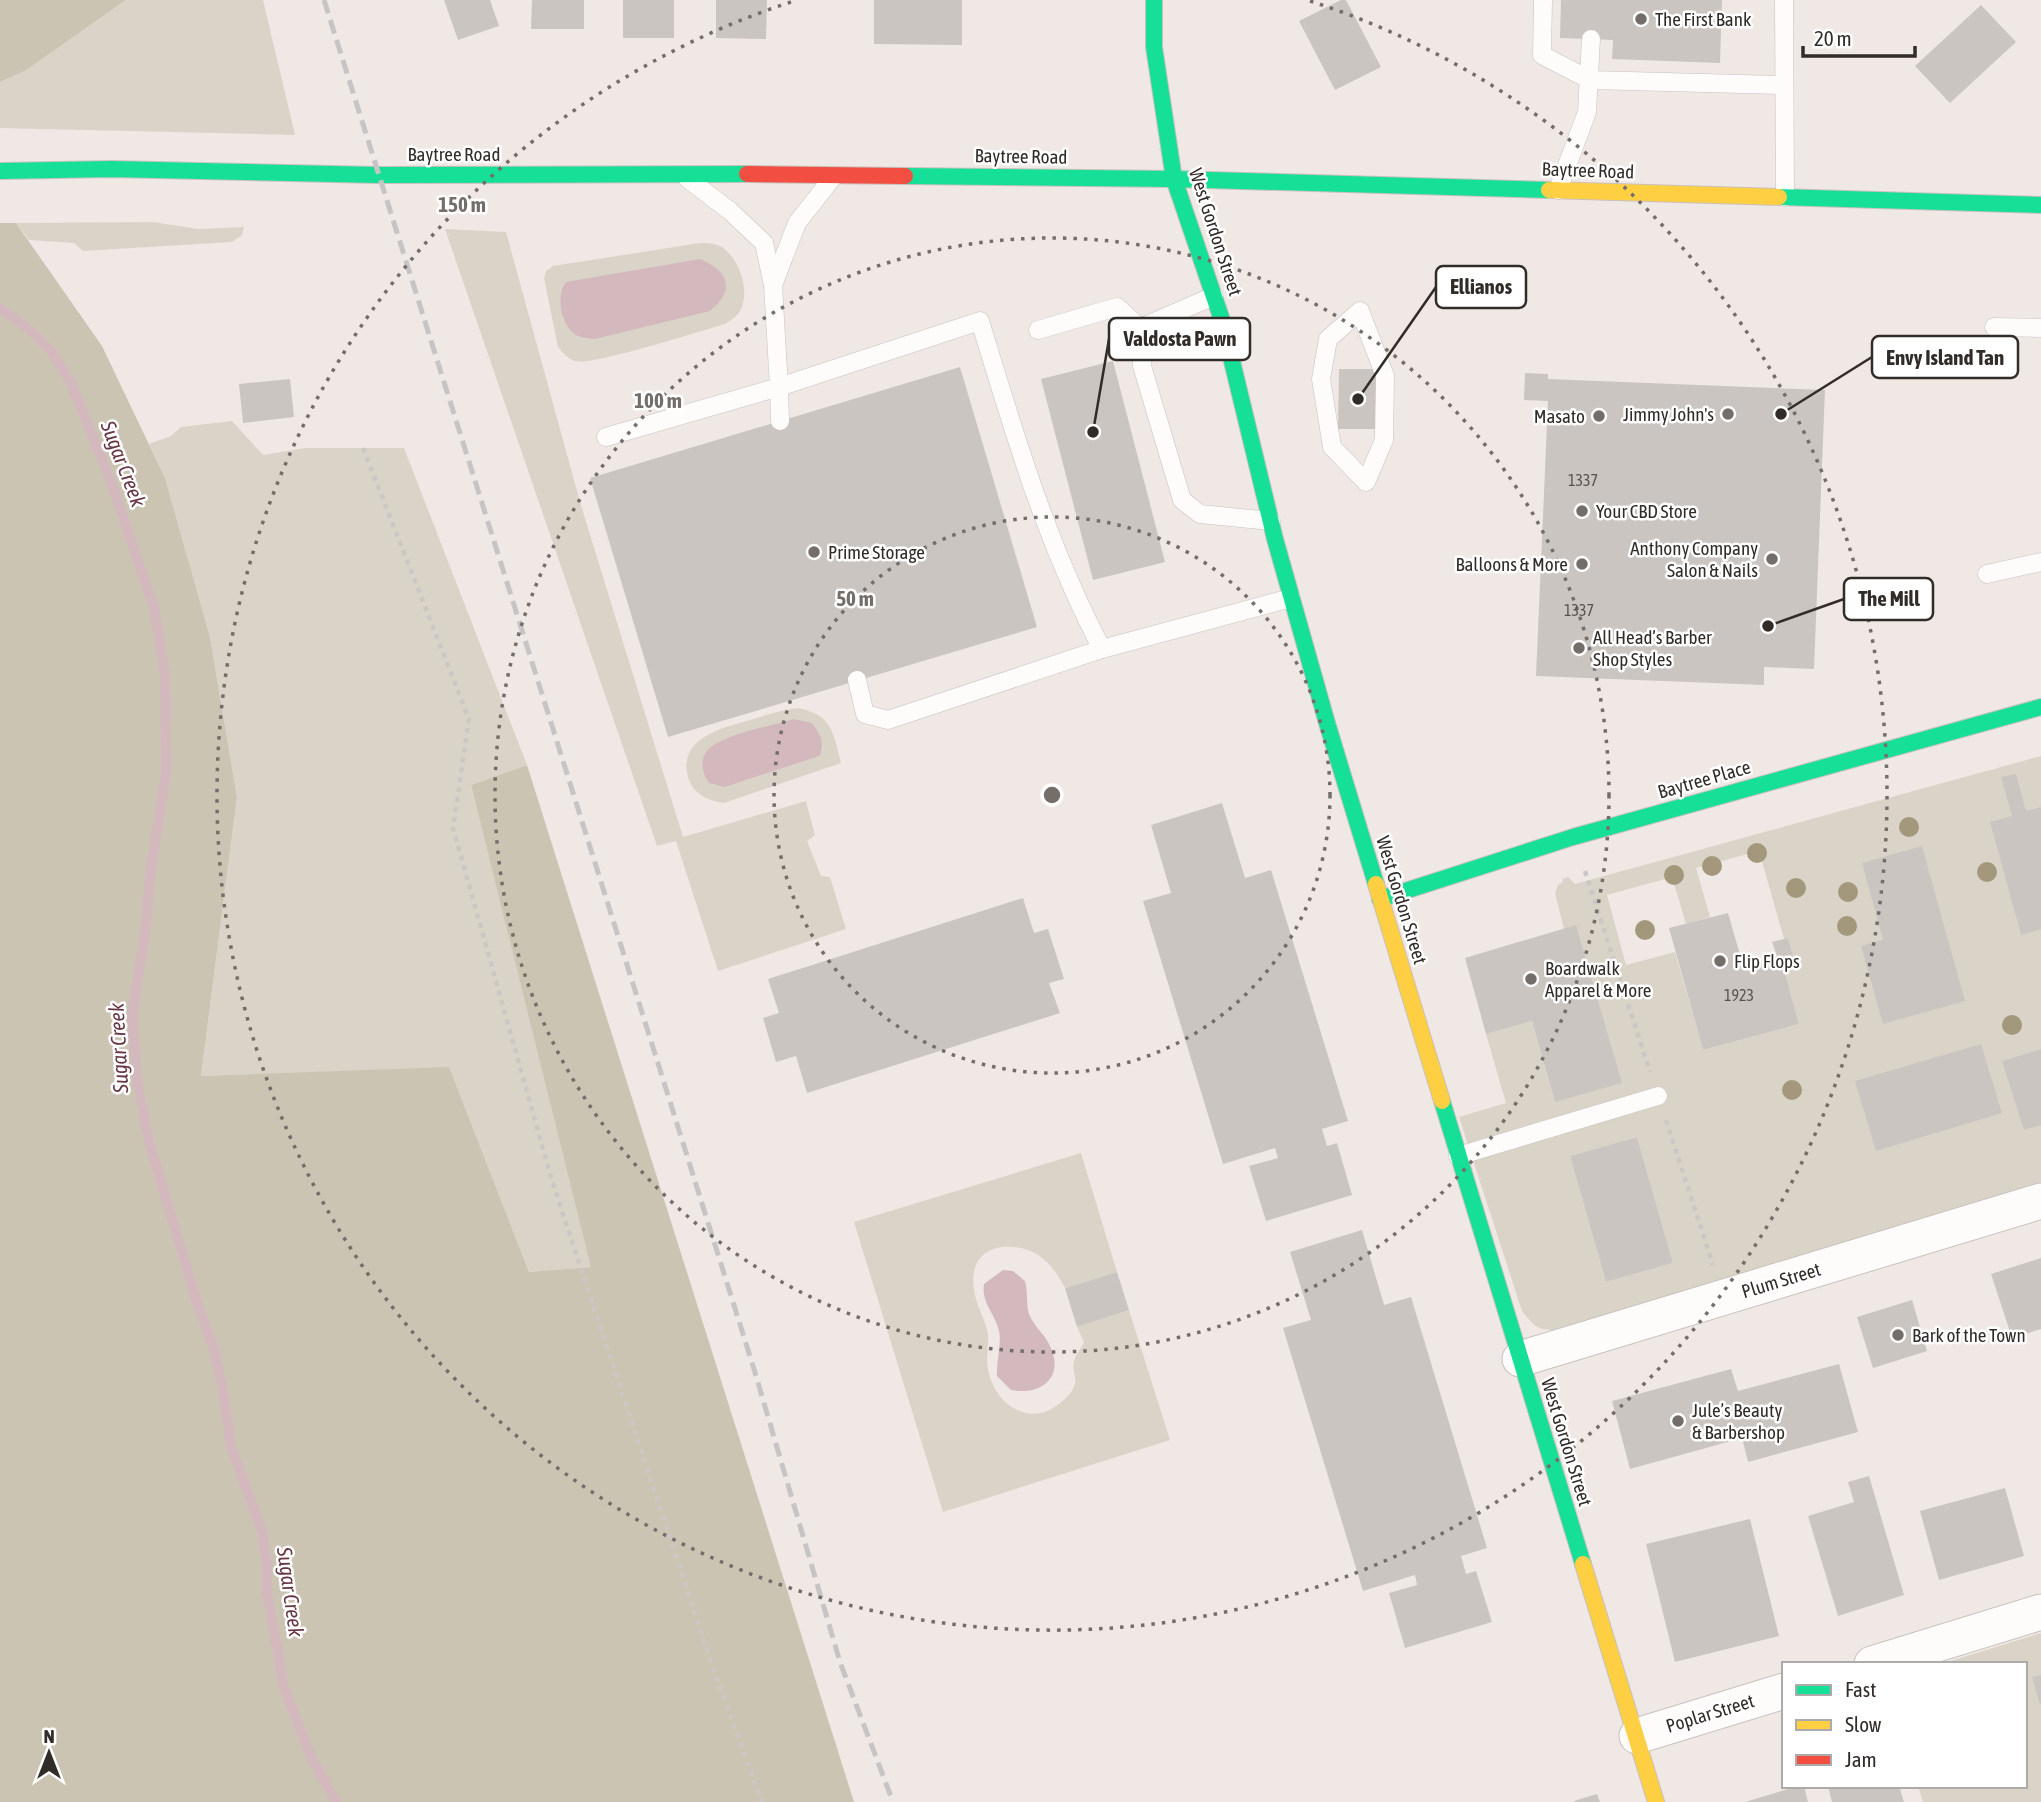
<svg xmlns="http://www.w3.org/2000/svg" width="2041" height="1802" viewBox="0 0 2041 1802" font-family="'Asap Condensed',sans-serif">
	<rect width="100%" height="100%" fill="#f0e8e4"/>
	<g fill="#dad4c8" fill-rule="evenodd">
		<path d="M126,0H263L295,135L0,128V82L25,71Z"/>
		<path d="M153,222L198,229L244,227L242,235L232,242L83,251L74,243L29,240L16,223Z"/>
		<path d="M445,229L506,232L580,502L683,837L806,801L815,835L807,841L821,876L830,877L846,929L718,971L676,841L657,846Z"/>
		<path d="M700,243C707,243 715,243 722,247C739,259 750,289 741,309C738,316 731,320 725,324C700,331 593,366 575,361C568,359 562,352 558,347L544,278L546,271L553,266Z"/>
		<path d="M232,421L263,455L305,448H404L527,765L471,785L592,1267L529,1272L449,1068L201,1076L237,797L210,637L165,478L149,444L171,436L181,427Z"/>
		<path d="M798,708C832,715 833,731 841,763L724,803C709,801 695,795 689,780C675,739 721,728 750,720C766,715 781,710 798,708ZM793,719L823,746L820,756L725,787L706,753L720,741Z"/>
		<path d="M2041,756V1185L1560,1330C1539,1331 1535,1328 1522,1311L1459,1117L1506,1103L1486,1034L1532,1021L1555,1102L1564,929L1555,893L1558,885L1563,882L1562,879L1568,877L1575,884ZM1759,851L1784,939L1788,938L1795,963L1783,966L1799,1024L1703,1050L1675,952L1626,965L1607,895L1672,877L1686,924L1710,917L1696,868ZM1637,1137L1673,1263L1606,1282L1570,1156Z"/>
		<path d="M1081,1153L1117,1272L1065,1288C1054,1267 1040,1249 1014,1247C980,1244 967,1267 976,1299C979,1310 986,1322 988,1334C989,1343 987,1352 987,1361C988,1389 1011,1419 1041,1413C1052,1411 1069,1398 1074,1387C1078,1378 1071,1370 1074,1361C1076,1354 1081,1349 1084,1342L1077,1327L1129,1310L1170,1440L943,1512L854,1222Z"/>
		<path d="M2041,1633V1802H1923L1918,1786H2025V1664H1941Z"/>
	</g>
	<g fill="#ccc4b3">
		<path d="M0,0H126L25,71L0,82Z"/>
		<path d="M0,223H16L102,346L165,478L210,637L237,797L201,1076L449,1067L529,1272L591,1267L471,785L527,765L854,1802H0Z"/>
	</g>
	<g fill="#d3b9be">
		<path d="M700,259C729,271 736,290 710,311L595,339C590,338 582,338 578,336C561,328 555,295 566,282Z"/>
		<path d="M793,719L812,723C820,734 825,741 820,756L725,787L709,783C703,774 699,763 706,752C718,735 772,726 793,719Z"/>
		<path d="M1003,1270L1013,1271L1025,1281C1028,1291 1026,1304 1029,1314C1034,1327 1045,1334 1050,1346C1065,1377 1041,1396 1011,1390L997,1376C996,1361 1002,1345 999,1331C995,1313 981,1303 984,1284Z"/>
	</g>
	<g fill="none" stroke-linecap="round" stroke-linejoin="round">
		<path stroke="#d3b9be" stroke-width="10" d="M0,308L29,329L51,351L70,381L110,479L154,608L165,673L166,774L151,868L145,933L132,1014L137,1080L150,1145L196,1299L215,1353L225,1402L231,1447L262,1531L267,1563V1592L284,1687L312,1759L336,1802"/>
	</g>
	<g fill="#cbc5c1">
		<path d="M444,0H490L499,26L458,40Z"/>
		<path d="M532,0H584V29H531Z"/>
		<rect x="623" y="0" width="51" height="38"/>
		<path d="M716,0H767L766,39L716,38Z"/>
		<path d="M874,0H962V45L874,44Z"/>
		<path d="M1341,0H1346L1381,67L1335,90L1299,21Z"/>
		<path d="M1561,0H1722L1720,63L1612,59L1613,40L1560,38Z"/>
		<path d="M1981,5L2016,42L1950,103L1915,66Z"/>
		<path d="M1113,361L1165,562L1093,580L1041,379Z"/>
		<path d="M960,367L1037,627L668,737L590,478Z"/>
		<path d="M1339,369H1377L1376,429H1338Z"/>
		<path d="M1525,373L1548,374V379L1825,390L1814,669L1764,667V685L1536,676L1548,401L1524,400Z"/>
		<path d="M290,379L294,417L243,423L239,384Z"/>
		<path d="M2016,774L2026,811L2041,807V929L2021,935L1990,822L2012,816L2001,777Z"/>
		<path d="M1222,803L1245,878L1271,870L1348,1121L1322,1129L1327,1146L1337,1143L1352,1195L1266,1221L1249,1166L1278,1158L1275,1148L1223,1164L1143,901L1171,893L1151,825Z"/>
		<path d="M1922,846L1965,1001L1883,1024L1861,946L1883,940L1862,863Z"/>
		<path d="M1023,898L1034,933L1048,929L1064,979L1049,983L1060,1013L807,1093L796,1056L776,1062L763,1018L779,1013L768,979Z"/>
		<path d="M1728,913L1743,965L1777,956L1772,942L1788,938L1795,963L1783,966L1799,1024L1703,1050L1669,928Z"/>
		<path d="M1576,925L1622,1083L1555,1102L1532,1021L1486,1034L1465,958Z"/>
		<path d="M1981,1044L2002,1113L1876,1151L1855,1081Z"/>
		<path d="M2041,1049V1125L2024,1130L2002,1061Z"/>
		<path d="M1637,1137L1673,1263L1606,1282L1570,1156Z"/>
		<path d="M1362,1230L1384,1305L1411,1297L1487,1548L1461,1556L1466,1574L1476,1571L1492,1622L1405,1648L1389,1593L1417,1585L1415,1575L1363,1591L1283,1328L1311,1320L1290,1252Z"/>
		<path d="M2041,1258V1329L2012,1338L1991,1274Z"/>
		<path d="M1117,1272L1129,1310L1077,1327L1065,1288Z"/>
		<path d="M1912,1300L1927,1351L1873,1368L1857,1317Z"/>
		<path d="M1839,1364L1858,1432L1748,1462L1742,1438L1630,1469L1612,1401L1731,1369L1738,1391Z"/>
		<path d="M1869,1476L1904,1595L1838,1616L1808,1516L1854,1502L1848,1482Z"/>
		<path d="M2005,1488L2024,1556L1939,1580L1920,1511Z"/>
		<path d="M1750,1519L1779,1636L1675,1662L1646,1544Z"/>
		<path d="M2041,1675V1704L2040,1705L2032,1677Z"/>
		<path d="M1798,1786H1804L1808,1802H1745Z"/>
		<path d="M1828,1786H1899L1904,1802H1832Z"/>
		<path d="M1597,1794L1600,1802H1574V1801Z"/>
	</g>
	<g fill="none" stroke-linecap="round" stroke-linejoin="round">
		<g stroke="#c8c1be" stroke-width="19">
			<g id="lane">
				<path d="M1543,0L1542,55L1590,80L1784,85"/>
				<path d="M1784,0L1785,197"/>
				<path d="M1558,190L1587,112L1591,39"/>
				<path d="M773,285L797,223L833,177"/>
				<path d="M1360,311L1385,376L1384,440L1366,482L1332,447L1321,379L1328,339Z"/>
				<path d="M1994,327L2041,328"/>
				<path d="M1140,328L1142,366L1182,500L1200,514L1271,521"/>
				<path d="M1038,330L1117,307L1140,328L1214,296"/>
				<path d="M780,421L779,387L980,321C1014,433 1047,545 1102,649L888,720L865,714L857,680"/>
				<path d="M606,437L779,387L773,285L764,243L730,211L688,179"/>
				<path d="M1987,574L2041,562"/>
				<path d="M1102,649L1291,598"/>
				<path d="M1458,1156L1658,1096"/>
			</g>
		</g>
		<g stroke="#c8c1be" stroke-width="37">
			<g id="street">
				<path d="M1520,1359L2041,1201"/>
				<path d="M1872,1664L2041,1612"/>
				<path d="M1637,1736L1784,1691"/>
			</g>
		</g>
		<g stroke="#c8c1be" stroke-width="18">
			<g id="fast">
				<path d="M1154,0V47L1174,179L1222,320L1275,539L1327,723L1376,884"/>
				<path d="M0,171L111,169L378,175L747,174"/>
				<path d="M905,176L1174,179L1549,190"/>
				<path d="M1779,197L2041,205"/>
				<path d="M1380,899L1573,837L2041,707"/>
				<path d="M1442,1101L1583,1564"/>
			</g>
		</g>
		<g stroke="#c8c1be" stroke-width="18">
			<g id="slow">
				<path d="M1549,190L1779,197"/>
				<path d="M1376,884L1442,1101"/>
				<path d="M1583,1564L1656,1802"/>
			</g>
		</g>
		<g stroke="#c8c1be" stroke-width="18">
			<path id="jam" d="M747,174L905,176"/>
		</g>
		<g stroke="#cbc7c5" stroke-width="4.5" stroke-dasharray="5 5" stroke-linecap="butt">
			<path d="M363,448L469,719L453,828L552,1181L714,1671L762,1802"/>
			<path d="M1585,871L1650,1072"/>
			<path d="M1666,1120L1713,1265"/>
		</g>
		<use href="#lane" stroke="#fdfcfb" stroke-width="18"/>
		<use href="#street" stroke="#fdfcfb" stroke-width="35"/>
		<use href="#fast" stroke="#16e098" stroke-width="16"/>
		<use href="#slow" stroke="#ffcf43" stroke-width="16"/>
		<use href="#jam" stroke="#f24e42" stroke-width="16"/>
		<path stroke="#c6c4c4" stroke-width="5" stroke-dasharray="14 7" stroke-linecap="butt" d="M324,0L754,1369L840,1662L893,1802"/>
	</g>
	<g fill="#a3987b">
		<circle cx="1909" cy="827" r="10"/>
		<circle cx="1757" cy="853" r="10"/>
		<circle cx="1712" cy="866" r="10"/>
		<circle cx="1987" cy="872" r="10"/>
		<circle cx="1674" cy="875" r="10"/>
		<circle cx="1796" cy="888" r="10"/>
		<circle cx="1848" cy="892" r="10"/>
		<circle cx="1847" cy="926" r="10"/>
		<circle cx="1645" cy="930" r="10"/>
		<circle cx="2012" cy="1025" r="10"/>
		<circle cx="1792" cy="1090" r="10"/>
	</g>
	<g fill="none" stroke="#746e6a" stroke-width="3.5" stroke-dasharray="3.5 7">
		<circle cx="1052" cy="795" r="278"/>
		<circle cx="1052" cy="795" r="557"/>
		<path d="M1310 1A835 835 0 1 1 794 1"/>
	</g>
	<g fill="#746e6a" stroke="#fff" stroke-width="2.5">
		<circle cx="1641" cy="19" r="7"/>
		<circle cx="1728" cy="414" r="7"/>
		<circle cx="1599" cy="416" r="7"/>
		<circle cx="1582" cy="511" r="7"/>
		<circle cx="814" cy="552" r="7"/>
		<circle cx="1772" cy="559" r="7"/>
		<circle cx="1582" cy="564" r="7"/>
		<circle cx="1579" cy="648" r="7"/>
		<circle cx="1720" cy="961" r="7"/>
		<circle cx="1531" cy="979" r="7"/>
		<circle cx="1898" cy="1335" r="7"/>
		<circle cx="1678" cy="1421" r="7"/>
	</g>
	<g text-anchor="middle" stroke-width="5" stroke-linejoin="round" paint-order="stroke">
		<g font-size="16" fill="#58524f">
			<text x="1583" y="486">1337</text>
			<text x="1579" y="616">1337</text>
			<text x="1739" y="1001">1923</text>
		</g>
		<g font-size="19" fill="#322c29" stroke="#fff" text-anchor="start">
			<text x="1655" y="26">The First Bank</text>
			<text x="1714" y="421" text-anchor="end">Jimmy John's</text>
			<text x="1585" y="423" text-anchor="end">Masato</text>
			<text x="1596" y="518">Your CBD Store</text>
			<text x="1758" y="555" text-anchor="end">Anthony Company<tspan x="1758" dy="22">Salon &amp; Nails</tspan></text>
			<text x="828" y="559">Prime Storage</text>
			<text x="1568" y="571" text-anchor="end">Balloons &amp; More</text>
			<text x="1593" y="644">All Head’s Barber<tspan x="1593" dy="22">Shop Styles</tspan></text>
			<text x="1734" y="968">Flip Flops</text>
			<text x="1545" y="975">Boardwalk<tspan x="1545" dy="22">Apparel &amp; More</tspan></text>
			<text x="1912" y="1342">Bark of the Town</text>
			<text x="1692" y="1417">Jule’s Beauty<tspan x="1692" dy="22">&amp; Barbershop</tspan></text>
		</g>
		<g font-size="19" fill="#322c29" stroke="#fff">
			<text x="454" y="161">Baytree Road</text>
			<text transform="translate(1021 156) rotate(1)" y="7">Baytree Road</text>
			<text transform="translate(1588 170) rotate(2)" y="7">Baytree Road</text>
			<text transform="translate(1216 232) rotate(72)" y="7">West Gordon Street</text>
			<text transform="translate(1704 779) rotate(-16)" y="7">Baytree Place</text>
			<text transform="translate(1402 900) rotate(73)" y="7">West Gordon Street</text>
			<text transform="translate(1781 1280) rotate(-17)" y="7">Plum Street</text>
			<text transform="translate(1567 1442) rotate(73)" y="7">West Gordon Street</text>
			<text transform="translate(1710 1713) rotate(-17)" y="7">Poplar Street</text>
		</g>
		<g font-size="21" font-style="italic" fill="#663643" stroke="#fff">
			<text transform="translate(123 464) rotate(69)" y="7">Sugar Creek</text>
			<text transform="translate(119 1048) rotate(-93)" y="7">Sugar Creek</text>
			<text transform="translate(290 1592) rotate(82)" y="7">Sugar Creek</text>
		</g>
	</g>
	<circle cx="1052" cy="795" r="10" fill="#746e6a" stroke="#fff" stroke-width="3.5"/>
	<g font-size="21" text-anchor="middle" font-weight="bold" fill="#746e6a" stroke="#fff" stroke-width="5" stroke-linejoin="round" paint-order="stroke">
		<text x="462" y="212">150 m</text>
		<text x="658" y="408">100 m</text>
		<text x="855" y="606">50 m</text>
	</g>
	<path fill="none" stroke="#322c29" stroke-width="2.5" d="M1358 399L1436 287M1093 432L1109 339M1781 414L1872 357M1768 626L1844 599"/>
	<g fill="#322c29" stroke="#fff" stroke-width="2.5">
		<circle cx="1358" cy="399" r="7"/>
		<circle cx="1093" cy="432" r="7"/>
		<circle cx="1781" cy="414" r="7"/>
		<circle cx="1768" cy="626" r="7"/>
	</g>
	<g fill="#fff" stroke="#322c29" stroke-width="2.5">
		<rect x="1436" y="266" width="90" height="42" rx="7"/>
		<rect x="1109" y="318" width="141" height="42" rx="7"/>
		<rect x="1872" y="336" width="146" height="42" rx="7"/>
		<rect x="1844" y="578" width="89" height="42" rx="7"/>
	</g>
	<g font-size="21" text-anchor="middle" font-weight="bold" fill="#322c29">
		<text x="1481" y="294">Ellianos</text>
		<text x="1180" y="346">Valdosta Pawn</text>
		<text x="1945" y="365">Envy Island Tan</text>
		<text x="1889" y="606">The Mill</text>
	</g>
	<rect x="1782" y="1662" width="245" height="126" fill="#ffffff" stroke="#adaba9" stroke-width="2"/>
	<rect x="1796" y="1685" width="35" height="10" fill="#16e098" stroke="#adaba9" stroke-width="2"/>
	<text x="1845" y="1697" font-size="21" fill="#322c29">Fast</text>
	<rect x="1796" y="1720" width="35" height="10" fill="#ffcf43" stroke="#adaba9" stroke-width="2"/>
	<text x="1845" y="1732" font-size="21" fill="#322c29">Slow</text>
	<rect x="1796" y="1755" width="35" height="10" fill="#f24e42" stroke="#adaba9" stroke-width="2"/>
	<text x="1845" y="1767" font-size="21" fill="#322c29">Jam</text>
	<g transform="translate(49 1753)" stroke="#ffffff" stroke-width="5" paint-order="stroke">
	<path d="M0-5L12 26L0 18L-12 26Z" fill="#322c29"/>
	<text y="-10" font-size="19" font-weight="bold" text-anchor="middle" fill="#322c29">N</text>
	</g>
	<path d="M1803 46v10h112v-10" fill="none" stroke="#322c29" stroke-width="3.5"/>
	<text x="1814" y="46" font-size="21" fill="#322c29" stroke="#ffffff" stroke-width="5" paint-order="stroke">20 m</text>
</svg>
